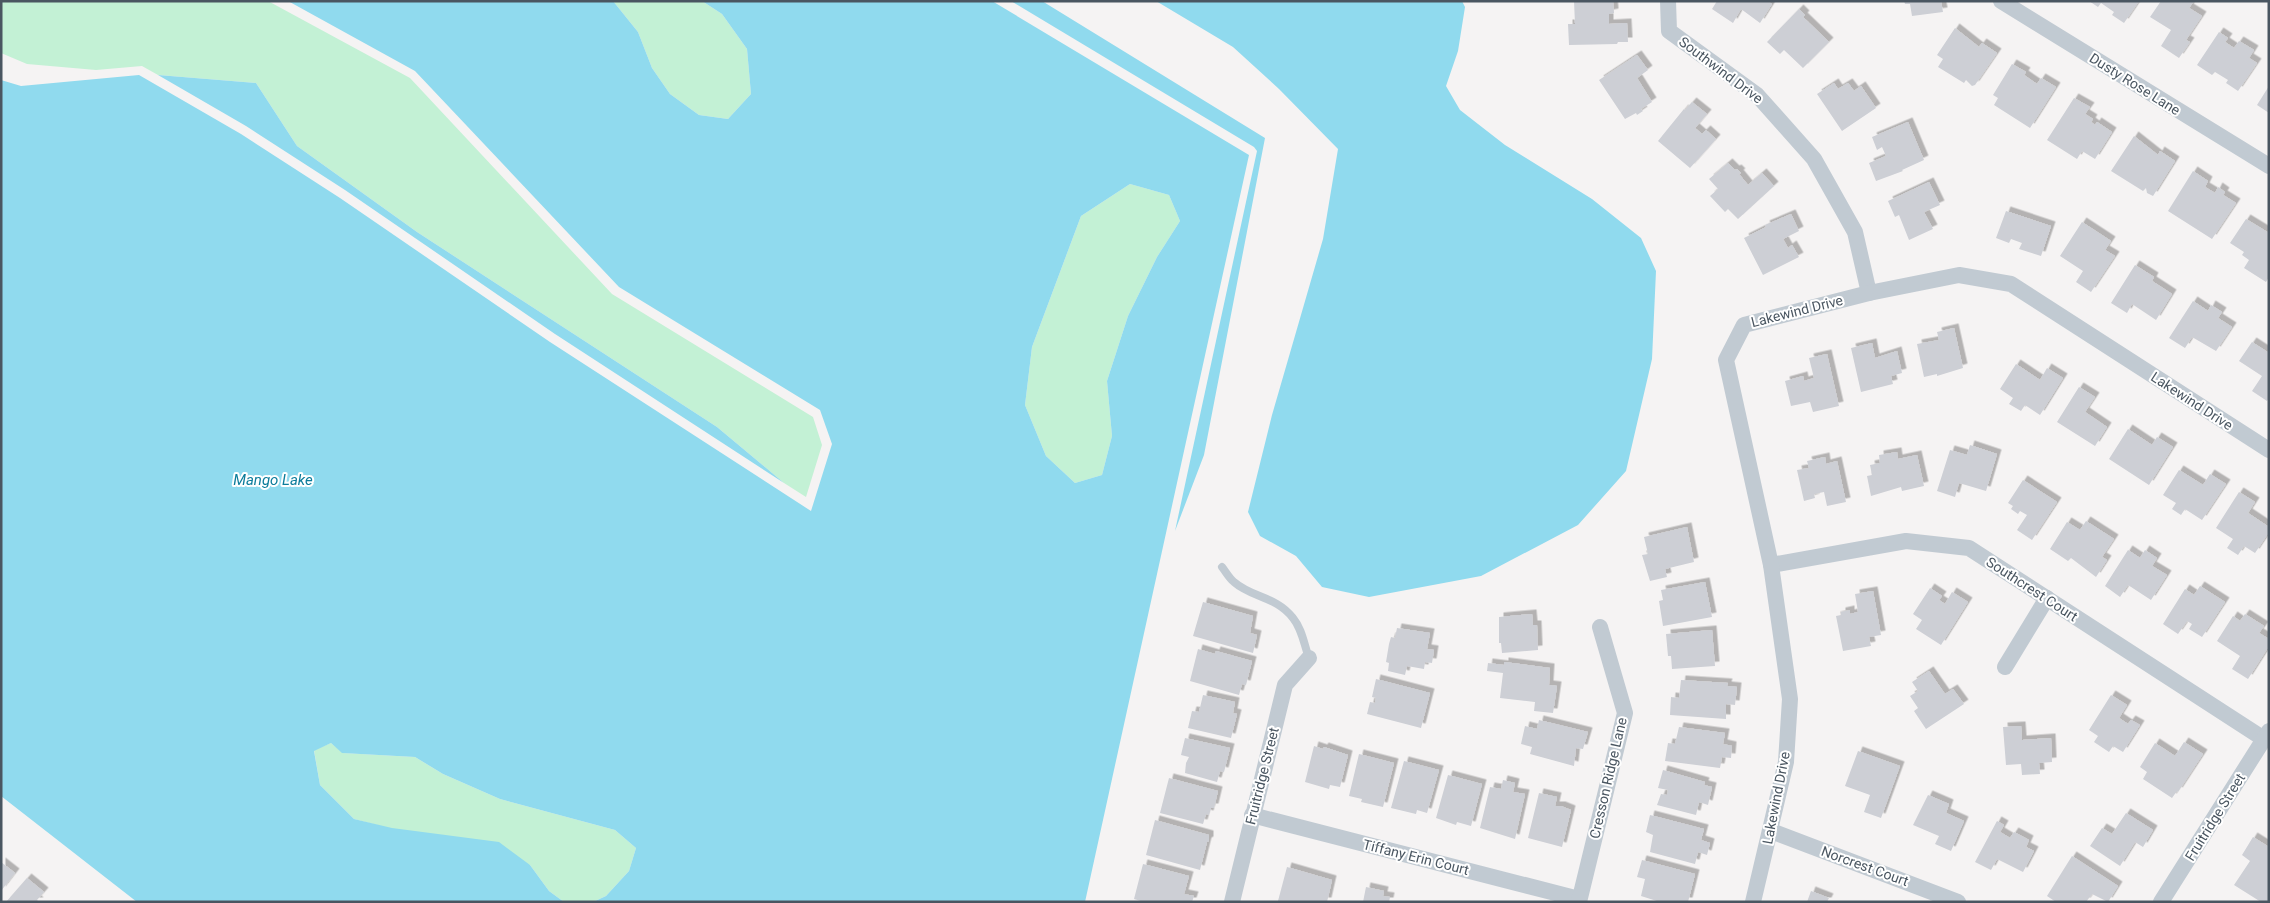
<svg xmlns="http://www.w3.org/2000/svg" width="2270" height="903" viewBox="0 0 2270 903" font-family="Roboto,sans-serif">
	<defs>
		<filter id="shadow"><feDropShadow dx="4.5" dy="-4.5" stdDeviation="0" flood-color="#0004"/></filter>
	</defs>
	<rect width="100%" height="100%" fill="#f5f3f3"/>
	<g fill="#c3f1d5">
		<path d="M1,1H268L410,78L612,294L813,417L822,445L806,497L784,483L717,427L417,232L297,146L256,83L158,75L142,66L96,70L27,64L1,53Z"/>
		<path d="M613,1H702L722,14L747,49L751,94L728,119L699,115L670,94L652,68L638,32Z"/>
		<path d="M1130,184L1169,195L1180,221L1157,257L1128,316L1107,381L1112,436L1102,475L1075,483L1046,456L1025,405L1032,347L1081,216Z"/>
		<path d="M331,743L343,753L415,757L443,774L500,799L615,830L636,848L629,871L606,896L593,902H564L549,891L530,865L354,819L320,785L314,750Z"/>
	</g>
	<g fill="#90daee" fill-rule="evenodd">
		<path d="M288,1H613L638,32L652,68L670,94L699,115L728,119L751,94L747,49L722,14L702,1H992L1249,155L1085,902H593L606,896L629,871L636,848L615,830L500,799L443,774L415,757L342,753L331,743L314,751L320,785L354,819L392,828L499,842L530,865L549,891L564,902H137L1,796V80L21,86L139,75L241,134L340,198L550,342L811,511L832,444L820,410L619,287L415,71ZM1130,184L1169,195L1180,221L1157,257L1128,316L1107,381L1112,436L1102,475L1075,483L1046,456L1025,405L1032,347L1081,216Z"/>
		<path d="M1011,1H1042L1265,138L1204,455L1175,531L1257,151L1254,147Z"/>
		<path d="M1156,1H1462L1465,7L1458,51L1446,86L1460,110L1505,145L1592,199L1641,238L1656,271L1652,359L1626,471L1578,525L1481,576L1369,597L1322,587L1296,556L1260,536L1248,512L1272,415L1323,239L1338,149L1279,89L1233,47Z"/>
		<path d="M158,75L256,83L297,146L417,232L717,427L784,483L555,334L345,190L246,126Z"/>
	</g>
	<g fill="#cdcfd5" filter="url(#shadow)">
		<path d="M1574,1H1613L1614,13L1609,14V24L1627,23L1628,42H1618L1617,44L1569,45L1568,24H1575Z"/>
		<path d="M1717,1H1767L1772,4L1760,23L1741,9L1733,23L1712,9Z"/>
		<path d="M1904,1H1941L1943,12L1912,16L1910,4H1905Z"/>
		<path d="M2089,1H2139L2124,23L2112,15L2114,12L2101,3L2098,7Z"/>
		<path d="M2161,1H2194L2189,8L2202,16L2186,40L2190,42L2179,58L2161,46L2171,30L2150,17Z"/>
		<path d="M1799,9L1805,15L1803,17L1829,42L1803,68L1784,50L1780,54L1767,42Z"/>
		<path d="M1955,28L1979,47L1982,43L1997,53L1975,85L1972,86L1966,80L1964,83L1938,67L1943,59L1937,55Z"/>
		<path d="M2219,32L2228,38L2225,42L2234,48L2239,41L2254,50L2249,58L2257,63L2238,91L2226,83L2228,80L2215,72L2212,75L2197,65Z"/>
		<path d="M1637,55L1648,70L1637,78L1652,102L1641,109L1643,111L1637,115L1636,113L1625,119L1599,80Z"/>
		<path d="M2012,64L2026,72L2024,75L2037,84L2041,78L2056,87L2030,128L1994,105L1998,98L1993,95Z"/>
		<path d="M1834,83L1838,89L1848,83L1854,91L1861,86L1876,108L1842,131L1817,94Z"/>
		<path d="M2269,86V113L2257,105Z"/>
		<path d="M2074,98L2090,107L2085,114L2093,119L2091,122L2095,125L2097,122L2112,132L2095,159L2082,151L2077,159L2047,140Z"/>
		<path d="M1692,102L1707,114L1695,128L1702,134L1706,130L1716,139L1690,168L1658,141L1684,109L1685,110Z"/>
		<path d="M1908,122L1924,160L1902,170L1903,171L1876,181L1869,163L1886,156L1882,147L1877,150L1872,137Z"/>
		<path d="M2134,136L2158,155L2160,151L2175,161L2153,196L2147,193L2146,188L2143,191L2111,171Z"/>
		<path d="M1728,163L1735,170L1737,169L1741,173L1739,174L1748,185L1762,173L1774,186L1738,219L1728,209L1725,212L1710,196L1718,189L1709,179Z"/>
		<path d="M2193,171L2208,181L2205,187L2215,193L2218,187L2225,192L2223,195L2236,203L2212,239L2168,211Z"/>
		<path d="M1929,182L1940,205L1924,212L1933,229L1909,240L1899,215L1895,217L1888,201Z"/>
		<path d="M2006,211L2051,226L2041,256L2019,249L2022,243L2011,239L2009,243L1996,238Z"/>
		<path d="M1791,214L1799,231L1783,239L1788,248L1792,245L1799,257L1763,275L1744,238L1766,227L1765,225Z"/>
		<path d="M2246,219L2269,233V277L2266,282L2244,268L2249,260L2242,255L2244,252L2230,243Z"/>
		<path d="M2082,222L2111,241L2105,250L2115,256L2091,292L2076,282L2083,271L2060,256Z"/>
		<path d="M2135,265L2154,277L2152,281L2172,294L2156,320L2132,304L2127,313L2111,303Z"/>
		<path d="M2193,301L2208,311L2211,305L2222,312L2218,318L2232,327L2216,351L2192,337L2185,348L2169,338Z"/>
		<path d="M1954,328L1963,368L1937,376V374L1924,377L1917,344L1939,340L1937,332Z"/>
		<path d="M2252,342L2269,353V398L2267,401L2252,391L2262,376L2239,361Z"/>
		<path d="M1872,343L1875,358L1897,351L1902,373L1891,376L1893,384L1861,392L1851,348Z"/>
		<path d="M1827,354L1839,406L1813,412L1810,402L1791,406L1785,381L1803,376L1804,381L1814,378L1809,358Z"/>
		<path d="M2016,364L2040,380L2047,368L2063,378L2040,415L2025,405L2021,411L2009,404L2013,398L2000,389Z"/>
		<path d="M2079,387L2095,397L2085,412L2107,427L2095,446L2057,422Z"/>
		<path d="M2128,429L2152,445L2157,437L2173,447L2149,485L2109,459Z"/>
		<path d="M1970,445L1997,454L1986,491L1959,483L1955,497L1937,491L1950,450L1967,455Z"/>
		<path d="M1897,452L1898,459L1917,455L1924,486L1902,491L1901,487L1871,496L1867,476L1872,475L1870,465L1880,463L1879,455Z"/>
		<path d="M1825,457L1826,464L1837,461L1846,502L1827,506L1824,492L1814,494L1815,498L1804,501L1797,470L1809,468L1807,461Z"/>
		<path d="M2179,470L2203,485L2210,474L2226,484L2202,520L2185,509L2181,515L2172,509L2176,503L2163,495Z"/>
		<path d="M2023,480L2057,502L2032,540L2017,530L2027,515L2020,511L2018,514L2011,509L2013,506L2008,503Z"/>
		<path d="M2239,492L2255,502L2248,513L2269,527V532L2255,553L2244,546L2238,555L2227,548L2233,539L2216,528Z"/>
		<path d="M2086,521L2114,539L2102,557L2107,560L2096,577L2071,558L2068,561L2050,549L2067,522L2080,530Z"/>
		<path d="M1687,527L1694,562L1665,569L1667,577L1650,581L1642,555L1648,554L1644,537Z"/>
		<path d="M2128,550L2140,558L2145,550L2157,558L2152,566L2167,575L2151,600L2128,585L2120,597L2105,586Z"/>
		<path d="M1705,582L1712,617L1663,626L1659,601L1663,600L1661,590Z"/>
		<path d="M2200,586L2225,602L2202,637L2189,629L2192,624L2187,621L2178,634L2163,624L2185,589L2194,595Z"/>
		<path d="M1930,588L1942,596L1939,600L1945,604L1952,592L1968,602L1941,645L1916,629L1922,620L1913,614Z"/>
		<path d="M1873,591L1881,635L1869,637L1871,646L1843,651L1836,616L1841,615V612L1850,610V614L1858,612L1855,594Z"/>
		<path d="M1203,602L1253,616L1250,633L1257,635L1253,653L1193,636Z"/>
		<path d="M1532,614L1533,625H1537L1538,650L1502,653L1501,643H1499V617Z"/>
		<path d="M2245,614L2264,626L2259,633L2269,639V646L2248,679L2232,669L2240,656L2217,641L2233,616L2240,621Z"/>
		<path d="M1397,628L1430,633L1427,649L1434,650L1432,663L1425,662L1424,669L1407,666L1405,675L1388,671L1389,663L1386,662L1389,644L1391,637L1395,638Z"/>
		<path d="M1712,630L1715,666L1672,669L1671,656H1668L1666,634Z"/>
		<path d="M1198,649L1215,654L1216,651L1252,661L1246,685L1242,684L1239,695L1190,681Z"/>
		<path d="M1504,662L1550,668L1549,685L1557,686L1553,713L1534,711L1535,702L1500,698L1503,673L1487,671L1488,663L1504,665Z"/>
		<path d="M1929,671L1945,694L1953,689L1964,704L1926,729L1914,711L1918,708L1910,696L1918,691L1912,682Z"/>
		<path d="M1376,679L1430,693L1421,728L1367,714L1370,702L1375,703L1376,698L1372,697Z"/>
		<path d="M1681,680L1728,683L1727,686L1737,687L1735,705L1726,704V719L1670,715L1671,697L1679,698Z"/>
		<path d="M1203,695L1235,702L1233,713L1237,714L1231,738L1188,728L1192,711L1199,712Z"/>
		<path d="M2111,695L2127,705L2119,718L2128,724L2131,720L2140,725L2123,752L2113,746L2109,752L2094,742L2098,736L2089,730Z"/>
		<path d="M1539,720L1588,732L1583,749L1576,748L1574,766L1530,754L1532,747L1521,744L1525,726L1537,729Z"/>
		<path d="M2021,726L2022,740L2051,738L2052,762L2039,763L2040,774L2022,775L2021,764L2006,765L2003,727Z"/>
		<path d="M1679,727L1725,733L1723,744L1732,746L1731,758L1722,757L1720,768L1665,761L1668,743L1675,744Z"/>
		<path d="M1185,738L1230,748L1224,772L1220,771L1217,782L1185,773L1186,763L1189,757L1181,755Z"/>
		<path d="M2184,742L2203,754L2178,792L2177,791L2172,798L2143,779L2147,772L2140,767L2155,743L2175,756Z"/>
		<path d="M1314,746L1323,749L1324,747L1348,755L1340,787L1330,785L1329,789L1305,782Z"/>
		<path d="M1858,751L1900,766L1881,818L1864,812L1870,795L1845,786Z"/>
		<path d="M1359,754L1394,763L1383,807L1361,802L1362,799L1349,796Z"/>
		<path d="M1404,761L1439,770L1427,813L1417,810L1416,814L1391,808Z"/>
		<path d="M1663,770L1705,782L1704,785L1712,787L1708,805L1699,802L1696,815L1657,805L1661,794L1667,795L1668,790L1658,788Z"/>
		<path d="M1448,775L1482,784L1471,826L1457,822L1456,825L1436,818Z"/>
		<path d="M1169,778L1218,791L1214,808H1211L1209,815L1206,814L1203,824L1160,813Z"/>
		<path d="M1503,780L1515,783L1513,792L1525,794L1515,839L1480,828L1490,787L1501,789Z"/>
		<path d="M1539,793L1557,797L1555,806H1561L1571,810L1562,847L1528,838Z"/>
		<path d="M1928,795L1949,804L1946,813L1964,821L1951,851L1935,844L1939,836L1913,825Z"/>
		<path d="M2126,813L2153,830L2143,847L2135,842L2120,866L2090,846L2102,828L2112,834Z"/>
		<path d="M1650,815L1704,829L1701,840L1710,843L1707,855L1698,852L1695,864L1650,852L1653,835L1646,832Z"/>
		<path d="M1155,820L1209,835V841L1207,842L1200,870L1146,855Z"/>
		<path d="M1997,821L2004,825L2000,832L2010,838L2014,832L2029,840L2026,847L2034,851L2023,872L1997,859L1991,870L1975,862Z"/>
		<path d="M2253,837L2269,847L2268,902H2261L2234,885L2250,861L2242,855Z"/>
		<path d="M2072,856L2118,886L2108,902L2092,894L2086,902H2056L2047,896Z"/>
		<path d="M1642,860L1695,874L1688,902H1660L1641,896L1645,879L1637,877Z"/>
		<path d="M1,862L15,873L1,891Z"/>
		<path d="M1143,864L1189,876L1184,894L1194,896L1192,902H1144L1134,899Z"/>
		<path d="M1287,867L1332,880L1327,902L1278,901Z"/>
		<path d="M27,878L44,892L37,900L39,902H6Z"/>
		<path d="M1366,887L1384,891L1383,896L1390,897L1389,902H1363Z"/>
		<path d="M1811,891L1829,898L1827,902H1807Z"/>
	</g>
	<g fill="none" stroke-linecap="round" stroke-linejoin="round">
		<path stroke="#c1cad2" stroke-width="8" d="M1222,567C1226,572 1229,578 1234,582C1252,598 1276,596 1293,618C1302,629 1304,644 1309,658"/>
		<g stroke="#c1cad2" stroke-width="16">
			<path d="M1668,1L1669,31L1757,95L1814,159L1855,232L1869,293"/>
			<path d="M2001,1L2269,166"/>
			<path d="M1771,565L1906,541L1969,548L2264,739"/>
			<path d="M2005,667L2047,598"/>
			<path d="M1252,815L1579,899"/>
			<path d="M1771,831L1958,902"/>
			<path d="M1232,902L1285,685L1309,658"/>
			<path d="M1579,902L1625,713L1600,627"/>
			<path d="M1753,902L1786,762L1790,699L1771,565L1726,360L1744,325L1869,293L1959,275L2011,284L2269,450"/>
			<path d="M2161,902L2269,731"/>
		</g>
	</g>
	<g text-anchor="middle" stroke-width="4" stroke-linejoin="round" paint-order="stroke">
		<g font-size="14" fill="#4a5661" stroke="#fff">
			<text transform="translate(1721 70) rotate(37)" y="5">Southwind Drive</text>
			<text transform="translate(2135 84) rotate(32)" y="5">Dusty Rose Lane</text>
			<text transform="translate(1797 311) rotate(-14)" y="5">Lakewind Drive</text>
			<text transform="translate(2192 401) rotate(33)" y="5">Lakewind Drive</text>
			<text transform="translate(2032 589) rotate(33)" y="5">Southcrest Court</text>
			<text transform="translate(1262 776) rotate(-76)" y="5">Fruitridge Street</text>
			<text transform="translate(1608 778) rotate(-77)" y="5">Cresson Ridge Lane</text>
			<text transform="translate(1776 798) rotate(-79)" y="5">Lakewind Drive</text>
			<text transform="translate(2215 817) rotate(-58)" y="5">Fruitridge Street</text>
			<text transform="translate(1416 857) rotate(14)" y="5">Tiffany Erin Court</text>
			<text transform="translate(1865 866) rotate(20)" y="5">Norcrest Court</text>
		</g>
		<g font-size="15" font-style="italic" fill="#0c7c9b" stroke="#fff">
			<text x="273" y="485">Mango Lake</text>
		</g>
	</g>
	<rect width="2270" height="903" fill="none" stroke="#4a5661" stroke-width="5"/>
</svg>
